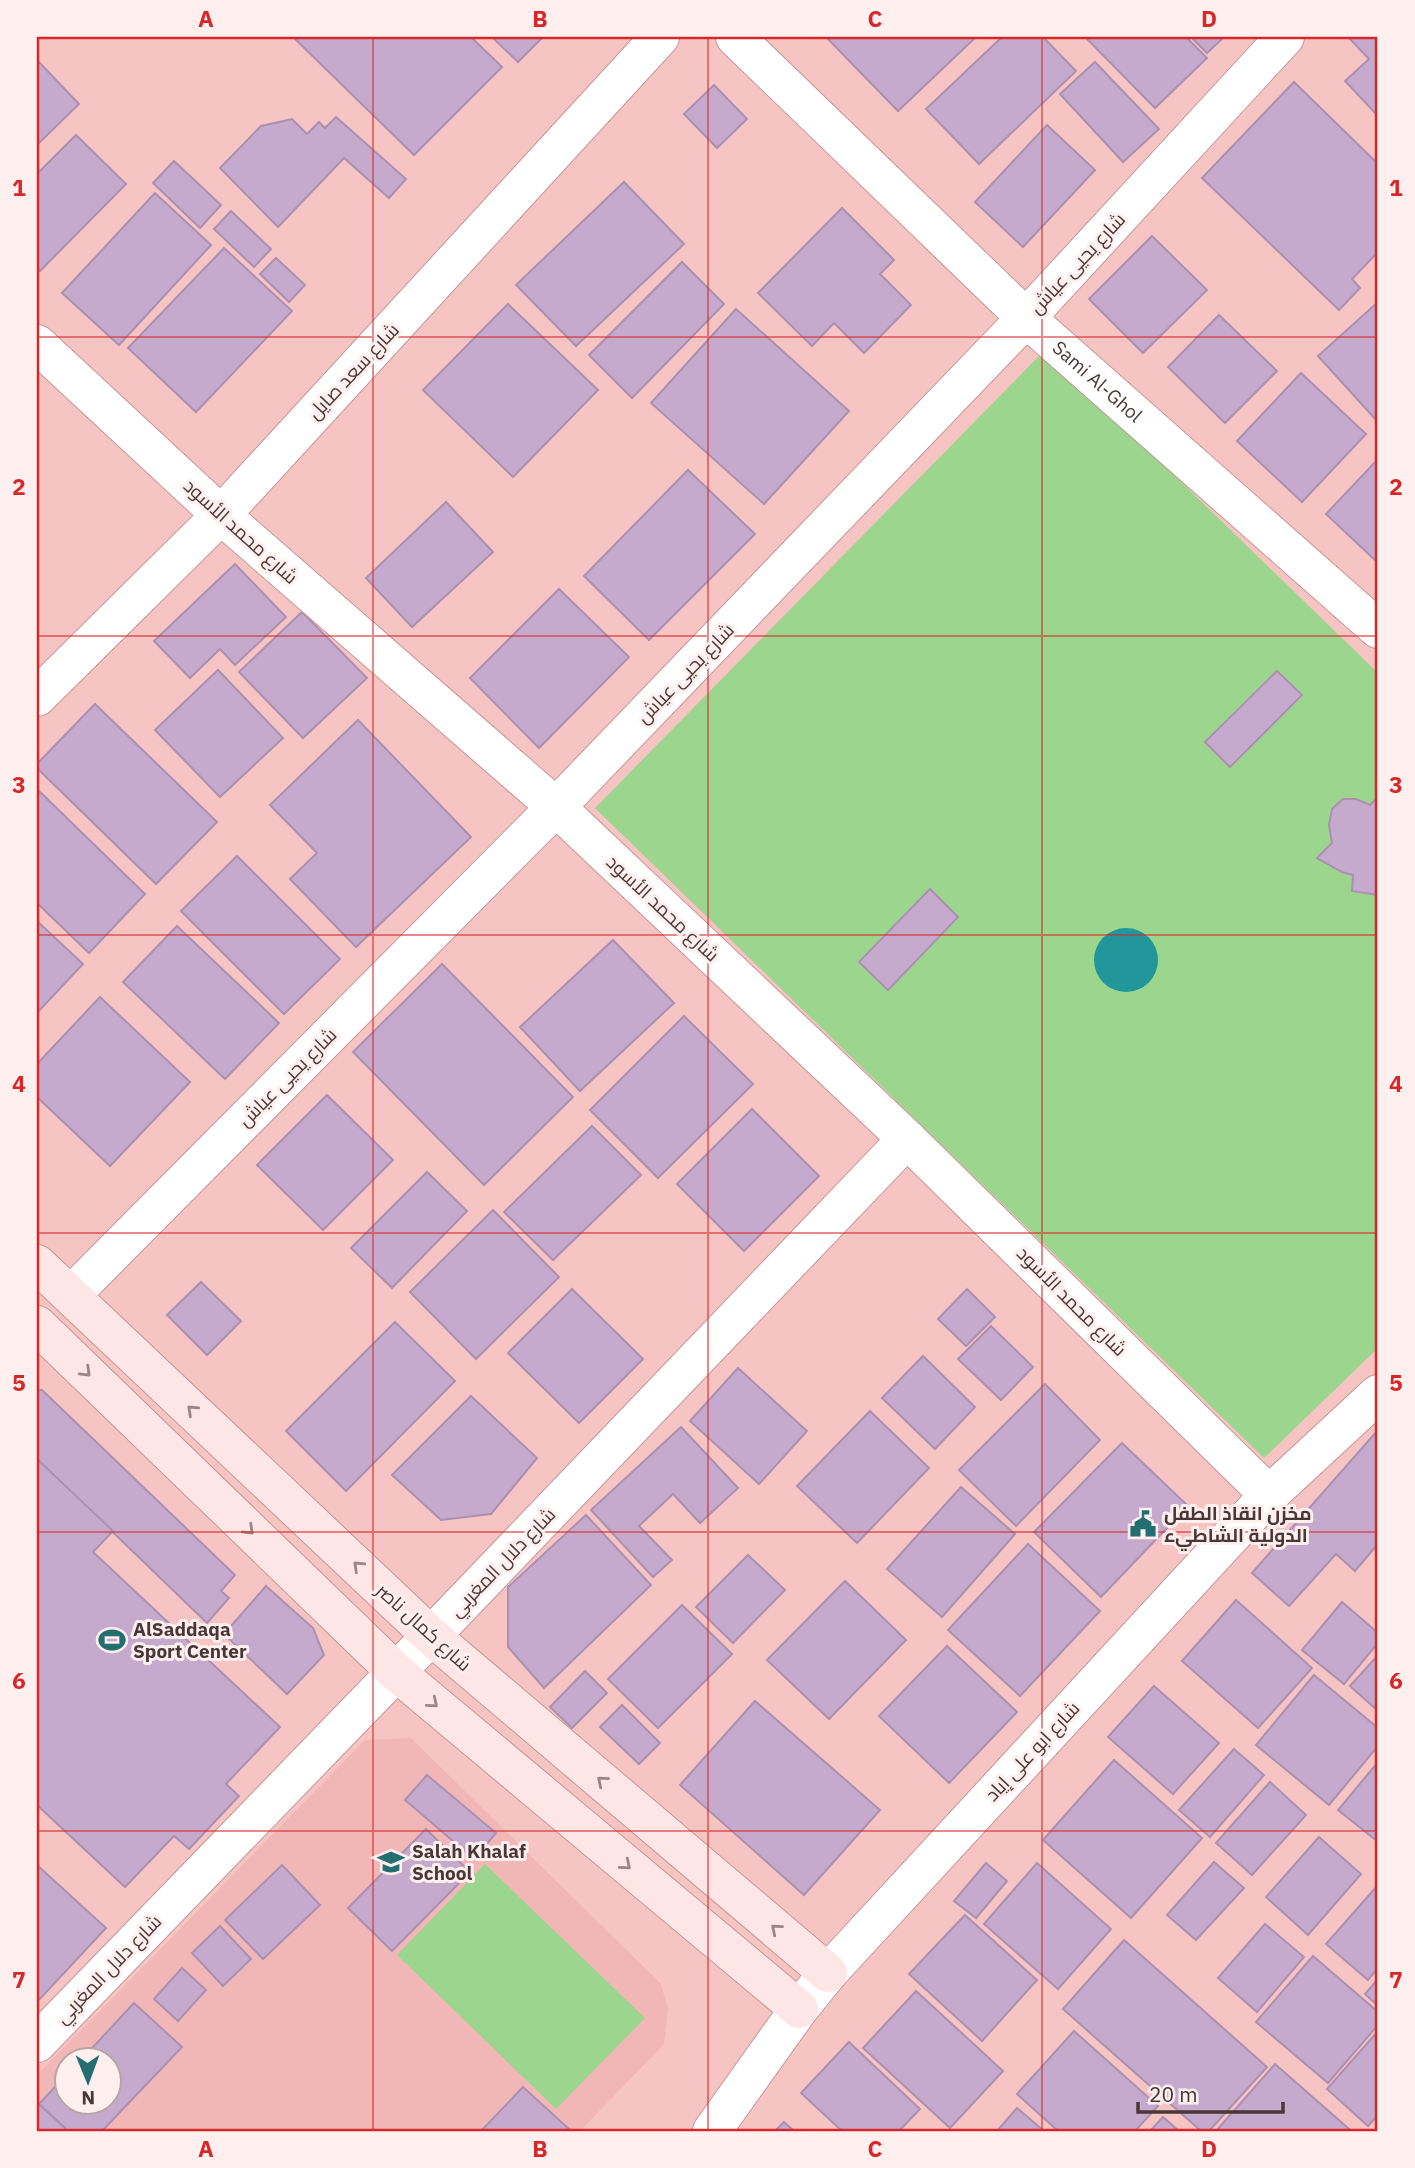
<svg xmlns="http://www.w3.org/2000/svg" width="1415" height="2168" viewBox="0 0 1415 2168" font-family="'IBM Plex Sans',Cairo,sans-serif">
	<rect width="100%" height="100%" fill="#f6c4c3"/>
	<path fill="#f1b7b7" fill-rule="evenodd" d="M411,1738L661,1984L668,2009L664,2044L580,2131H37V2075L365,1740ZM66,2060H108V2102H66Z"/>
	<g fill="#9cd58d">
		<path d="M1045,350L1378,673V1348L1264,1458L595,808Z"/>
		<path d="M485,1864L645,2018L556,2109L397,1955Z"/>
	</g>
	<circle fill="#21979c" cx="1126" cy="960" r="32"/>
	<g fill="#c6aacd" stroke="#ab90b2" stroke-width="2">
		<path d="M293,37H471L502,67L414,155Z"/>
		<path d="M492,37H543L518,62Z"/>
		<path d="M826,37H976L898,111Z"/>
		<path d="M1002,37H1043L1076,71L979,164L926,109Z"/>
		<path d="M1085,37H1186L1207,58L1155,108Z"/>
		<path d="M1191,37H1224L1207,53Z"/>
		<path d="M1348,37H1378V116L1345,81L1369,59Z"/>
		<path d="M37,60L79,104L37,145Z"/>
		<path d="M1095,62L1159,129L1123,162L1060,94Z"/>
		<path d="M1294,82L1378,164V252L1352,279L1360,288L1339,310L1202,178Z"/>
		<path d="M714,85L747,119L717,148L684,114Z"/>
		<path d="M336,117L406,179L389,198L344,158L278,227L220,168L261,126L292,119L307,134L319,122L325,128Z"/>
		<path d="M1047,125L1095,170L1023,247L975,202Z"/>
		<path d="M76,135L126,184L40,271L37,268V174Z"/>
		<path d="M174,161L221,205L200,228L153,183Z"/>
		<path d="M624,182L684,244L576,346L516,285Z"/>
		<path d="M155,193L211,245L119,345L62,293Z"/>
		<path d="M842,208L894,260L880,274L911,305L864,353L834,323L812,346L758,293Z"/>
		<path d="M231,211L271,249L254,267L214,229Z"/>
		<path d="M1152,236L1207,290L1143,353L1089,299Z"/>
		<path d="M224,248L292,311L196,412L128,348Z"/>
		<path d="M276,258L305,285L289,302L260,274Z"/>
		<path d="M682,262L724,304L632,398L589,355Z"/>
		<path d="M1378,302V420L1377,421L1318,356Z"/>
		<path d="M508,304L598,390L513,477L423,390Z"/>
		<path d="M736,309L849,411L764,504L651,403Z"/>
		<path d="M1219,315L1277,371L1225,423L1168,367Z"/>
		<path d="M1301,373L1366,434L1302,502L1237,441Z"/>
		<path d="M1378,459V563L1326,514Z"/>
		<path d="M688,470L755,534L649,640L584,576Z"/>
		<path d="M446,502L493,552L412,627L366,578Z"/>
		<path d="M235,564L286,617L235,665L220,649L190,678L154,641Z"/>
		<path d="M559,589L629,657L539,748L470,678Z"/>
		<path d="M302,612L367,678L303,738L239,672Z"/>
		<path d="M218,670L283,738L220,797L155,730Z"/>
		<path d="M1277,671L1302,695L1230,767L1205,742Z"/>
		<path d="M95,704L217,822L156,884L37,768V764Z"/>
		<path d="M358,720L471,837L356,947L290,879L317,853L270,805Z"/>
		<path d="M37,789L145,894L89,953L37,903Z"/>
		<path d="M1378,797V895L1352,891L1353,875L1342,872L1317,858L1332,843L1329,825L1332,809L1343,799H1356L1370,805Z"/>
		<path d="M237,856L340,959L284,1014L181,911Z"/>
		<path d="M930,889L958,917L888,990L859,962Z"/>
		<path d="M37,921L83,964L37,1013Z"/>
		<path d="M177,926L279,1023L225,1079L123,982Z"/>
		<path d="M613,940L674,1003L580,1091L520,1027Z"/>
		<path d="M442,964L573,1097L484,1185L353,1052Z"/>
		<path d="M100,997L190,1082L110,1166L37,1097V1064Z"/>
		<path d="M684,1016L753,1084L658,1178L590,1110Z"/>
		<path d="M327,1095L393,1160L323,1230L257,1165Z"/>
		<path d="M752,1109L819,1176L744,1251L677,1184Z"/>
		<path d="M592,1126L641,1175L553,1260L504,1212Z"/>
		<path d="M427,1172L467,1211L392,1288L351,1248Z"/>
		<path d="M493,1210L559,1277L476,1359L410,1292Z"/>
		<path d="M201,1282L241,1321L207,1355L167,1315Z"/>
		<path d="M572,1289L643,1359L579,1423L508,1353Z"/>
		<path d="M967,1289L995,1317L966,1346L938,1319Z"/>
		<path d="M395,1322L455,1381L346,1491L286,1431Z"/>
		<path d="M991,1326L1033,1367L1001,1400L958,1359Z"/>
		<path d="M923,1356L975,1407L935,1449L882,1398Z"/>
		<path d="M738,1368L807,1431L759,1484L690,1421Z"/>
		<path d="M1045,1384L1100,1440L1016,1526L959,1470Z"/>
		<path d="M37,1390H42L235,1575L221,1591L229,1598L207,1623L37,1459Z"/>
		<path d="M471,1396L537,1458L491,1514L441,1520L392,1475Z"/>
		<path d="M870,1411L929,1468L857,1543L797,1486Z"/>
		<path d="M681,1427L738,1488L700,1523L673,1494L639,1526L672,1560L653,1577L591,1510Z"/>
		<path d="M1378,1430V1544L1355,1571L1336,1554L1289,1606L1252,1573Z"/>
		<path d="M1122,1443L1188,1506L1101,1597L1034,1532Z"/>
		<path d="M37,1459L113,1531L93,1552L280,1727L226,1784L239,1796L189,1849L174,1836L125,1887L37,1805Z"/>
		<path d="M961,1487L1015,1534L942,1617L887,1569Z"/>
		<path d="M586,1515L651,1585L544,1688L508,1647V1587Z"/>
		<path d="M1028,1544L1100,1611L1020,1696L948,1630Z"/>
		<path d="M748,1555L785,1590L733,1643L696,1607Z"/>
		<path d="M845,1581L906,1640L829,1719L767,1660Z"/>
		<path d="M266,1586L313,1628L324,1655L287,1694L224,1634Z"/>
		<path d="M1236,1600L1312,1668L1258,1728L1182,1661Z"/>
		<path d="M1342,1602L1378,1633V1643L1344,1684L1302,1650Z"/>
		<path d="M682,1605L732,1654L658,1728L608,1679Z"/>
		<path d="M947,1646L1017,1712L949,1783L879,1716Z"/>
		<path d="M1378,1655V1711L1350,1686Z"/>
		<path d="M585,1671L607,1693L572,1728L550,1707Z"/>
		<path d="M1314,1675L1378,1728V1746L1329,1805L1256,1745Z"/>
		<path d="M1154,1686L1219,1743L1173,1794L1108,1737Z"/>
		<path d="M755,1701L880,1810L804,1895L680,1785Z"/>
		<path d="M622,1705L660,1743L639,1764L600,1727Z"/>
		<path d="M1234,1749L1264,1775L1210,1837L1179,1810Z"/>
		<path d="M1114,1760L1202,1838L1131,1918L1043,1840Z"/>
		<path d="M1378,1762V1839L1377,1841L1338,1810Z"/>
		<path d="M427,1775L496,1833L474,1859L405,1800Z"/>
		<path d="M1270,1782L1306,1815L1252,1875L1216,1843Z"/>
		<path d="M426,1829L470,1872L392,1951L348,1908Z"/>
		<path d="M1319,1837L1361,1874L1308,1935L1266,1897Z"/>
		<path d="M1214,1862L1244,1888L1196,1940L1167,1915Z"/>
		<path d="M986,1863L1007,1881L976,1918L954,1901Z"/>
		<path d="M1037,1863L1111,1929L1058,1989L984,1924Z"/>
		<path d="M37,1865L106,1928L37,2002Z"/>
		<path d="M282,1865L320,1905L263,1959L225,1920Z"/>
		<path d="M1378,1885V1968L1368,1980L1326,1944Z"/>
		<path d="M965,1915L1037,1980L982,2041L909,1974Z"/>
		<path d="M1265,1924L1304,1957L1257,2012L1218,1978Z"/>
		<path d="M220,1926L251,1959L223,1986L192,1953Z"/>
		<path d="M1124,1940L1267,2067L1209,2131H1201L1063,2009Z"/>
		<path d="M1313,1956L1378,2012V2025L1328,2083L1256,2022Z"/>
		<path d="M182,1968L206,1990L178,2021L154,1999Z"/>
		<path d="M1378,1979V2006L1365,1994Z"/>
		<path d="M916,1991L1003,2071L950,2128L863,2048Z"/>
		<path d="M134,2003L182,2047L102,2131H68L39,2104L66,2075V2102H108V2060H81Z"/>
		<path d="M1074,2031L1158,2106L1135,2131H1058L1017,2094Z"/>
		<path d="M1378,2031V2115L1368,2126L1327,2089Z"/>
		<path d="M849,2042L920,2109L899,2131H842L801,2093Z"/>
		<path d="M1275,2064L1349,2129L1346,2131H1216Z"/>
		<path d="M523,2087L569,2129L567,2131H481Z"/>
		<path d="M39,2104L68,2131H37V2106Z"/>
		<path d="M1017,2108L1044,2131H997Z"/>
		<path d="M1163,2117L1179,2131H1150Z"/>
		<path d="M784,2122L794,2131H775Z"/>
	</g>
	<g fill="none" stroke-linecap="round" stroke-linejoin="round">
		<g stroke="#c69696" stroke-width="40">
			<g id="minor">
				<path id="s1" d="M735,37L1026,318L1378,629"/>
				<path d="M37,344L221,515L556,807L907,1139L1269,1495"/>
				<path d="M37,697L221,515L660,37"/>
				<path d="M71,1295L556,807L1026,318L1285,37"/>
				<path d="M37,2043L431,1636L907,1139"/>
				<path d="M712,2131L799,2009L828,1973L1269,1495L1378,1394"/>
			</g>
		</g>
		<g stroke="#c69696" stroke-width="40">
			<g id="secondary">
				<path d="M37,1264L431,1636L828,1973"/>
				<path d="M37,1325L396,1672L799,2009"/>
			</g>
		</g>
		<use href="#minor" stroke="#fff" stroke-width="38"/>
		<use href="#secondary" stroke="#fee6e6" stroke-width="38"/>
	</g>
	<defs><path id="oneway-chevron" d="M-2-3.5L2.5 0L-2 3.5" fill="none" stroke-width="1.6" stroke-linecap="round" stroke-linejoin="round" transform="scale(1.75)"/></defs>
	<g stroke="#9b8585">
		<use href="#oneway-chevron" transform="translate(86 1372) rotate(44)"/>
		<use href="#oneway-chevron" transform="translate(192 1410) rotate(-137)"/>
		<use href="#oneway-chevron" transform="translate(249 1530) rotate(44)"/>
		<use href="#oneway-chevron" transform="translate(358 1566) rotate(-137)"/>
		<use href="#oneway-chevron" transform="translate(433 1703) rotate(40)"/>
		<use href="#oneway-chevron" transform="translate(602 1781) rotate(-140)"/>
		<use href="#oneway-chevron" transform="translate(626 1865) rotate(40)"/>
		<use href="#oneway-chevron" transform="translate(776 1929) rotate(-140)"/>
	</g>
	<path fill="none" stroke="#d62828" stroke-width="2" stroke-opacity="0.55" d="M373,37V2131M708,37V2131M1042,37V2131M37,337H1378M37,636H1378M37,935H1378M37,1233H1378M37,1532H1378M37,1831H1378"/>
	<defs>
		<g id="civic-bare" transform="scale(2.1)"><path d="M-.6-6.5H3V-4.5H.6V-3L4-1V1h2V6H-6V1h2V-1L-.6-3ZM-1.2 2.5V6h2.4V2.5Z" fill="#226e71" stroke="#ffefee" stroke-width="2.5" paint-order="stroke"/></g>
		<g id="stadium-bare" transform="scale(2.1)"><path d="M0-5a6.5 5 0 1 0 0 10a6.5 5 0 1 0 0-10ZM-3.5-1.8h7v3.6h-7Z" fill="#226e71" stroke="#ffefee" stroke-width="2.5" paint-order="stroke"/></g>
		<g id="school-bare" transform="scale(2.1)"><path d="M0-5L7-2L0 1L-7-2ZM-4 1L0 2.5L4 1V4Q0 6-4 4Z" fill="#226e71" stroke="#ffefee" stroke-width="2.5" paint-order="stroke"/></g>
	</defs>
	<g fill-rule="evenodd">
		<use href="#civic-bare" x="1143" y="1524"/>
		<use href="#stadium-bare" x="112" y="1640"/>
		<use href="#school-bare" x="391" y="1862"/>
	</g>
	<g text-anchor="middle" stroke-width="6" stroke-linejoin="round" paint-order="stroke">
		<g font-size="19" fill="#4a3636" stroke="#ffefee">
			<text transform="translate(1077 263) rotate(-47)" y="7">شارع يحيى عياش</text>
			<text transform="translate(353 371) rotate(-47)" y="7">شارع سعد صايل</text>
			<text dy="7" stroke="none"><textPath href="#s1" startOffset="500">Sami Al-Ghol</textPath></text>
			<text transform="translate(241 531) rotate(42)" y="7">شارع محمد الأسود</text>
			<text transform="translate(685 673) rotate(-46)" y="7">شارع يحيى عياش</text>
			<text transform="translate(663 908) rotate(43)" y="7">شارع محمد الأسود</text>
			<text transform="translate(287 1077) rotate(-45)" y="7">شارع يحيى عياش</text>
			<text transform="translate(1072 1301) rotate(45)" y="7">شارع محمد الأسود</text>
			<text transform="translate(502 1562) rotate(-46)" y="7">شارع دلال المغربي</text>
			<text transform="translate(424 1627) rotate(42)" y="7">شارع كمال ناصر</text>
			<text transform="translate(1032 1751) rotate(-47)" y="7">شارع ابو على إياد</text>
			<text transform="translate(108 1969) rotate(-46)" y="7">شارع دلال المغربي</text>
		</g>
		<g font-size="19" font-weight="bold" fill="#4a3636" stroke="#ffefee" text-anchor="start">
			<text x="1164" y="1520">مخزن انقاذ الطفل<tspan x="1164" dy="22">الدولية الشاطيء</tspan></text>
			<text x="133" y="1636">AlSaddaqa<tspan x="133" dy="22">Sport Center</tspan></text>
			<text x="412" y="1858">Salah Khalaf<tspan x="412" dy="22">School</tspan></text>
		</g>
	</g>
	<rect width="1415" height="2168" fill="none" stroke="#ffefee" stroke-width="77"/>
	<g transform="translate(88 2081) rotate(179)"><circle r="33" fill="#ffefee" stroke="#b7a5a4" stroke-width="2"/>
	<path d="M0-5L12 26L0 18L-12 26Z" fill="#226e71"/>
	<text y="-10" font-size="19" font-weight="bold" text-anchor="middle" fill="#4a3636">N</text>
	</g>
	<path d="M1138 2102v10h145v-10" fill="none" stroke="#4a3636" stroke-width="3.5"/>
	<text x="1149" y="2102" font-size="21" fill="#4a3636" stroke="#ffefee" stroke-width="5" paint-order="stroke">20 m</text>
	<rect x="38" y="38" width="1338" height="2092" fill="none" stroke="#d62828" stroke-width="2.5"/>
	<g font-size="23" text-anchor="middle" font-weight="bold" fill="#d62828">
		<text x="206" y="27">A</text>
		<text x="540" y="27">B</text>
		<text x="875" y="27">C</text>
		<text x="1209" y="27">D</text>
		<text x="19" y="196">1</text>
		<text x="1396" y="196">1</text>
		<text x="19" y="495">2</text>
		<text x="1396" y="495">2</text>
		<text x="19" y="793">3</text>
		<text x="1396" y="793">3</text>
		<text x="19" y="1092">4</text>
		<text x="1396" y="1092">4</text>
		<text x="19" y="1391">5</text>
		<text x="1396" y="1391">5</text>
		<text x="19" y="1689">6</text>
		<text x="1396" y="1689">6</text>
		<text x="19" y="1988">7</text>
		<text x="1396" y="1988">7</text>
		<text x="206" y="2157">A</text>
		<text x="540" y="2157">B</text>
		<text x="875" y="2157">C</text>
		<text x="1209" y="2157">D</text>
	</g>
</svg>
